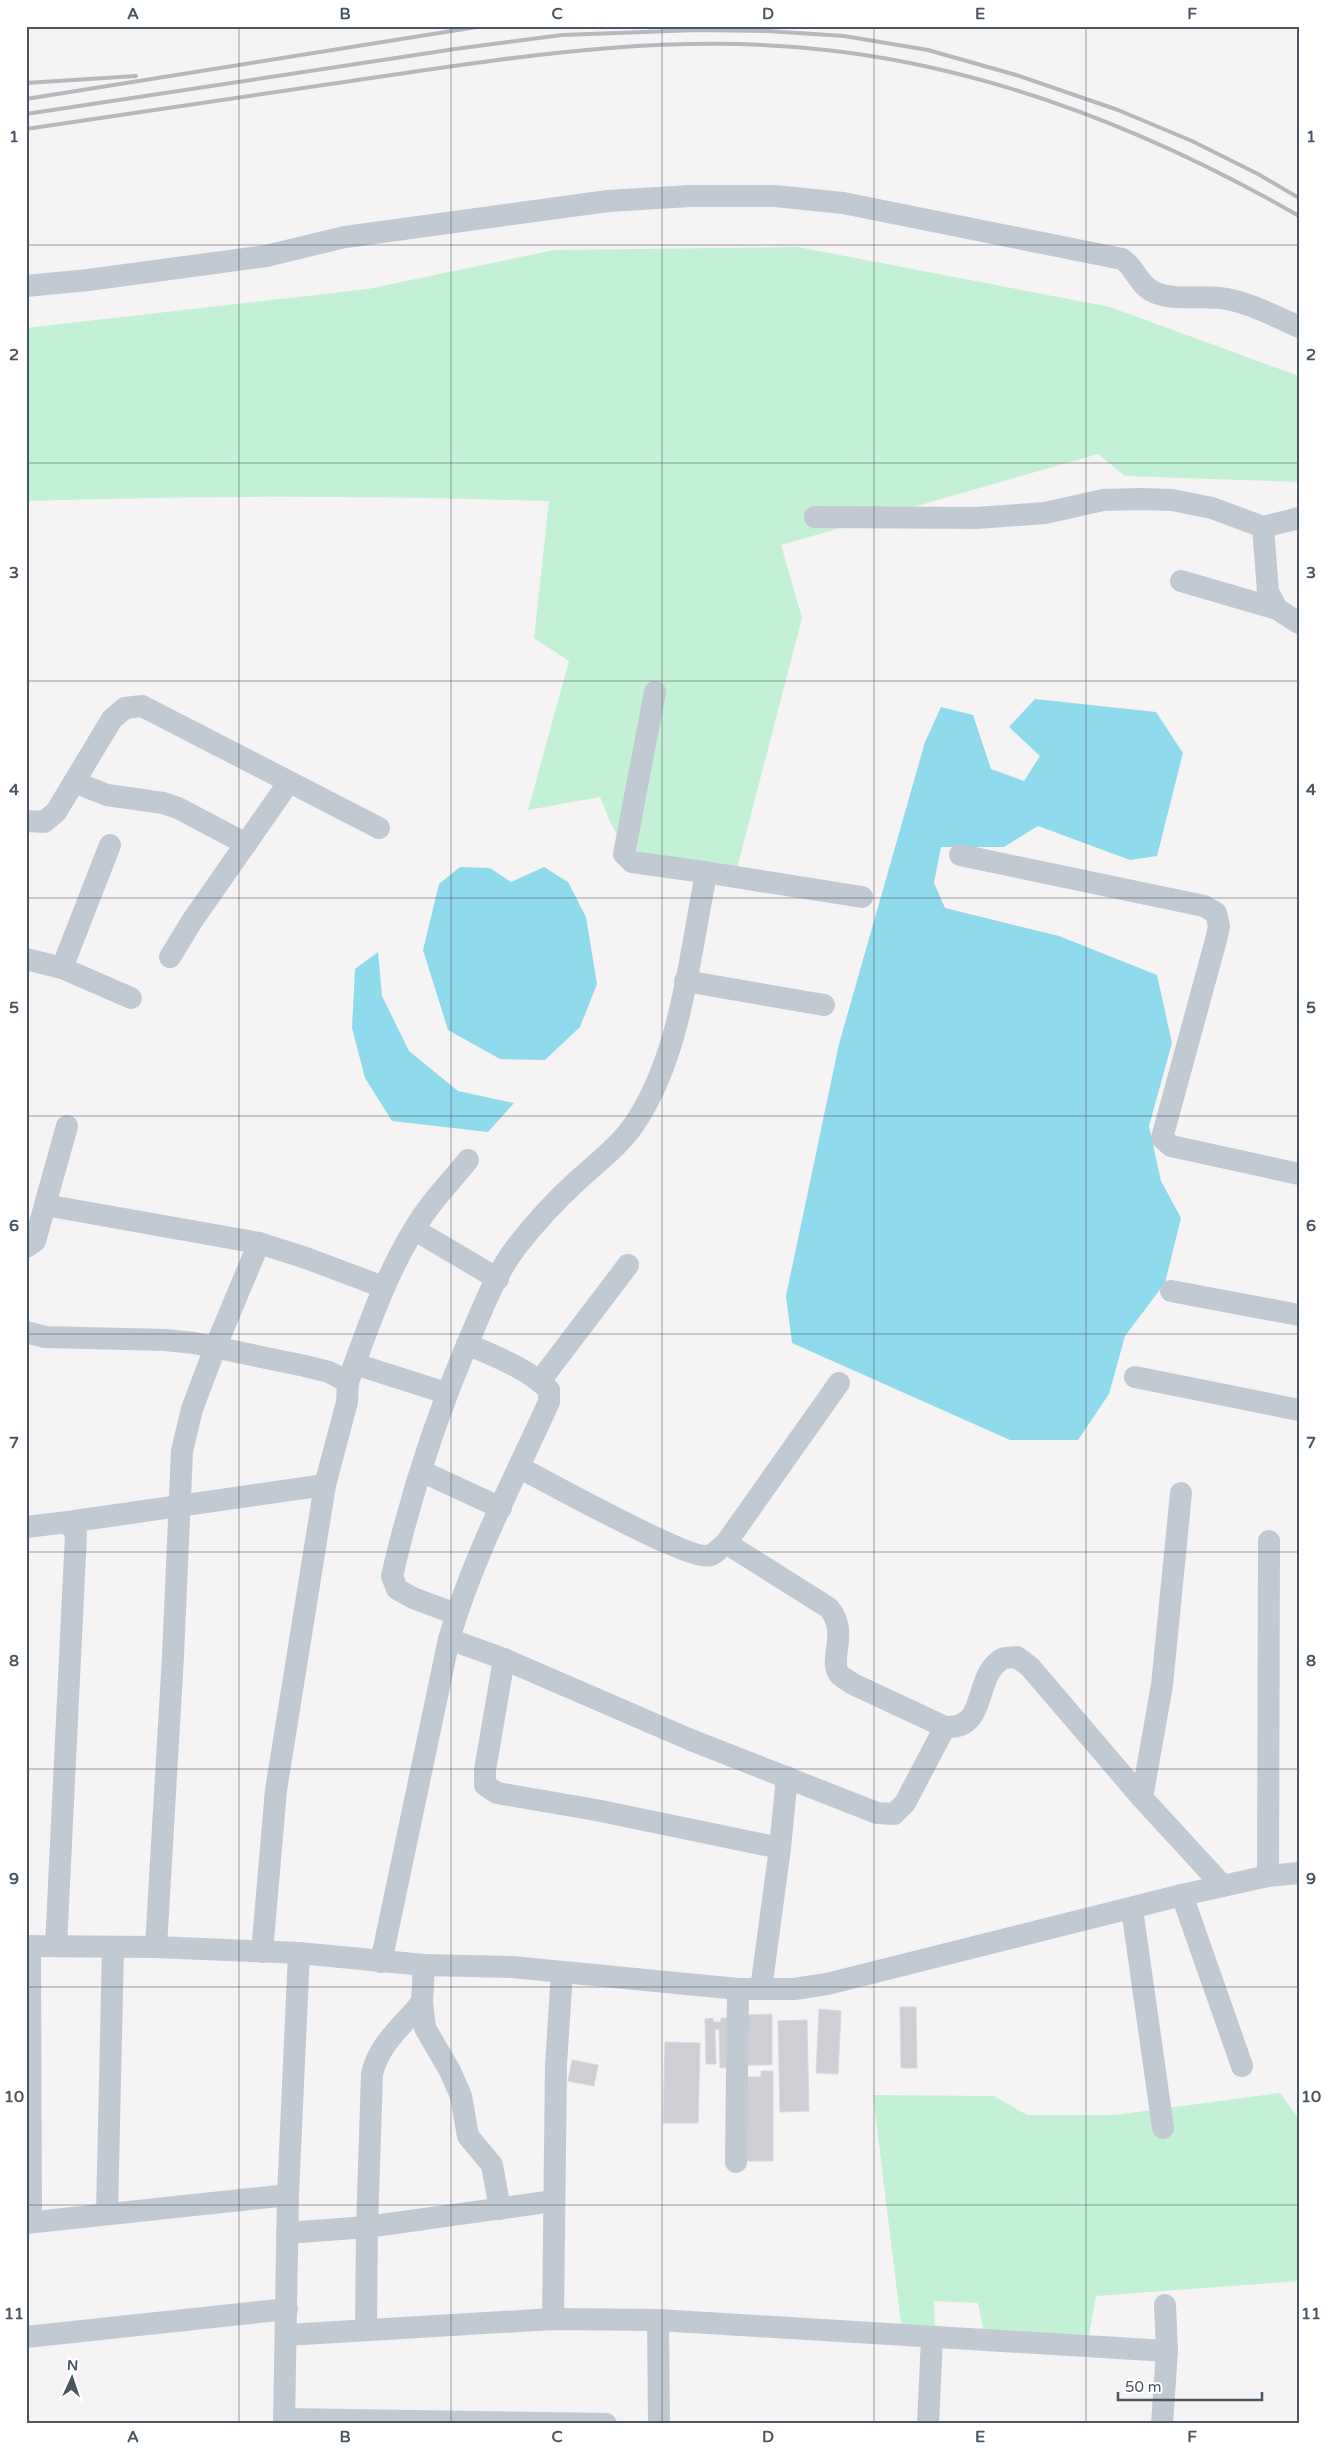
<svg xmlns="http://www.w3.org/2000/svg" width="1325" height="2450" viewBox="0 0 1325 2450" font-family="'Varela Round',sans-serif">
	<rect width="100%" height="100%" fill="#f5f3f3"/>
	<g fill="#c3f1d5">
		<path d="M798,247L1110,307L1299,376V482L1125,476L1098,454L781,545L802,618L736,872L628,853L611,824L600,797L528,810L569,661L534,638L549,501C375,496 200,495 26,501V328L368,289L554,250Z"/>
		<path d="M1280,2093L1299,2119V2281L1096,2296L1088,2340L984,2334L978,2303L934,2301L935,2329L901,2324L873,2095L994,2096L1027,2115H1115Z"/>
	</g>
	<g fill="#90daee">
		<path d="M1035,699L1156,712L1183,753L1157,856L1130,860L1038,826L1004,847H941L934,883L945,908L1059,936L1157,975L1172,1043L1149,1126L1161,1181L1181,1218L1165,1283L1125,1336L1109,1394L1078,1440H1010L792,1343L786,1296L839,1044L925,742L941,707L973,715L991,769L1024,781L1040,756L1009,727Z"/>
		<path d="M460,867L490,868L511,882L544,867L568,882L586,917L597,984L580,1027L545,1060L500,1059L448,1030L423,950L439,884Z"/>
		<path d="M378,952L382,996L409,1051L458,1091L514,1103L488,1132L392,1121L365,1078L352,1028L355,969Z"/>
	</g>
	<g fill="#cdcfd5" stroke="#d7d9de">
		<path d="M900,2007H916L917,2068H901Z"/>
		<path d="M819,2009L841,2011L838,2074L816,2073Z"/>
		<path d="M772,2014V2065H744L745,2015Z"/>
		<path d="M713,2018V2022H721V2018H732L733,2067L720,2068L719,2030L715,2029L716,2064H706L705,2019Z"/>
		<path d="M807,2020L809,2111L780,2112L778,2021Z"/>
		<path d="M665,2042L700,2043L698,2123H663Z"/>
		<path d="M572,2060L598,2065L594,2086L568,2081Z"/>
		<path d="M761,2071H773V2161H745L746,2077H761Z"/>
	</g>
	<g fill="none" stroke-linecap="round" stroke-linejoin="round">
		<g stroke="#c1cad2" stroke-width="22">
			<path d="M26,286L88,280L266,256L345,237L608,201L690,196H775L843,203L1122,259C1135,267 1139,286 1154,292C1175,302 1203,294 1227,299C1252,304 1275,316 1299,327"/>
			<path d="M815,517L976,518L1045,513L1103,500L1140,499L1172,500L1212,508L1263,527"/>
			<path d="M1299,518L1263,527L1268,592L1277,609L1299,623"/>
			<path d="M1181,581L1277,609"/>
			<path d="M74,782L107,795L163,803L178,808L246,844"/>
			<path d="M26,821L44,822L56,812L112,719L125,708L142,706L379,828"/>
			<path d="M960,855L1204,906L1216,913L1219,926L1216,940L1162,1138L1171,1146L1299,1174"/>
			<path d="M704,872L862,897"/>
			<path d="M170,957L192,921L289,782"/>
			<path d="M26,959L62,968L131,998"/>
			<path d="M62,968L110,845"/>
			<path d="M685,981L824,1005"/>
			<path d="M45,1205L259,1243L306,1258L383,1287"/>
			<path d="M415,1230L498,1279"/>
			<path d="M26,1247L35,1241L67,1126"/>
			<path d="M1171,1291L1299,1315"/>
			<path d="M26,1332L45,1337L165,1340L194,1343L305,1366L329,1372L348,1382L347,1402L325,1485L276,1790L262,1952"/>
			<path d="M355,1364L446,1393"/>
			<path d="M1135,1377L1299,1410"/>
			<path d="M540,1381L628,1265"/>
			<path d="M348,1382C369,1324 389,1265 424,1214C437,1195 454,1178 468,1160"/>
			<path d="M520,1468C547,1481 691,1563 711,1555C716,1553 722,1546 726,1543L839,1383"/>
			<path d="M421,1471L501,1508"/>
			<path d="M68,1522L325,1485"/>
			<path d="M26,1527L68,1522L76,1534L56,1946"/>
			<path d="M726,1543L829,1608C850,1633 827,1661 840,1675C843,1678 849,1681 853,1684L945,1727C989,1730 972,1677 1002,1659C1006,1657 1013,1658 1017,1657L1030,1667L1142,1798L1223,1886"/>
			<path d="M456,1614L413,1598L397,1589L392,1576C410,1498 435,1420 466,1347C481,1313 494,1276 517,1246C535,1223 555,1201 577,1181C599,1161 622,1144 637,1120C680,1054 689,961 704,885V872L632,862L624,854L655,692"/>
			<path d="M449,1639L504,1659L691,1740L877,1813L894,1814L905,1803L945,1727"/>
			<path d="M504,1659L485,1770V1785L497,1793L596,1810L780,1848"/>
			<path d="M1142,1798L1162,1685L1181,1493"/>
			<path d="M1268,1876L1269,1541"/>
			<path d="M1182,1895L1242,2066"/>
			<path d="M1132,1909L1163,2128"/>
			<path d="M26,1946L156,1947L299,1953L424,1965L512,1967L738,1989H794L827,1984L1182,1895L1268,1876L1299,1873"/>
			<path d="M30,1946L31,2222"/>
			<path d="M156,1947L173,1656L182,1451L192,1409L215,1348L259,1243"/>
			<path d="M381,1962L449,1639C473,1557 514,1479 549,1402V1390C527,1368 496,1357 467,1344"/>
			<path d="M424,1965L422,2002L425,2028L450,2071L461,2096L468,2136L492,2165L500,2209"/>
			<path d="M761,1989L780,1848L787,1777"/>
			<path d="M736,2162L738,1989"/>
			<path d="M107,2214L113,1948"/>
			<path d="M26,2223L288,2195"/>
			<path d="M287,2233L367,2227L553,2201"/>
			<path d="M553,2319L556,2065L562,1972"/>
			<path d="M658,2320L659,2424"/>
			<path d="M366,2330L367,2227L372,2074C379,2043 403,2026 422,2002"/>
			<path d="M287,2335L553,2319L658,2320L1167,2351"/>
			<path d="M26,2337L287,2309"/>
			<path d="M284,2419L606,2424"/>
			<path d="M284,2424L288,2195L299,1953"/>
			<path d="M928,2424L932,2338"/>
			<path d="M1162,2424L1167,2351L1165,2305"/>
		</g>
		<g stroke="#b5b8bd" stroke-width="4">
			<path d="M26,83L136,76"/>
			<path d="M26,99L483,26"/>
			<path d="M26,114L455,49L562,35L697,30L768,31L844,36L928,50L1016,75L1118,110L1192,141L1258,174L1299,198"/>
			<path d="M26,129C144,112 261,94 378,77C532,54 688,31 843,52C1006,73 1158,135 1299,216"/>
		</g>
	</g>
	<path fill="none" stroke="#4a5661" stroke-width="1" stroke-opacity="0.55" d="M239,26V2424M451,26V2424M662,26V2424M874,26V2424M1086,26V2424M26,245H1299M26,463H1299M26,681H1299M26,898H1299M26,1116H1299M26,1334H1299M26,1552H1299M26,1769H1299M26,1987H1299M26,2205H1299"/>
	<rect width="1325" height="2450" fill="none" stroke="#ffffff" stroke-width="55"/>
	<g transform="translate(72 2378) rotate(3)" stroke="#ffffff" stroke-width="4" paint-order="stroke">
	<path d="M0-4L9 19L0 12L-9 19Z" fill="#4a5661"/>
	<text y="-8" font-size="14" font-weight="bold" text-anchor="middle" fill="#4a5661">N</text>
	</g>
	<path d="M1118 2392v8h144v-8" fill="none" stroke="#4a5661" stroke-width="2.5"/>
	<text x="1125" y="2392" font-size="15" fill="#4a5661" stroke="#ffffff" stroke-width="4" paint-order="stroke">50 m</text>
	<rect x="28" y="28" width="1270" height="2394" fill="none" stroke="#4a5661" stroke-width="2"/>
	<g font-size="16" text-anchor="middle" font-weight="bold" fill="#4a5661">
		<text x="133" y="19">A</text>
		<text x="345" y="19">B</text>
		<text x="557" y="19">C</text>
		<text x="768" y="19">D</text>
		<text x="980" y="19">E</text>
		<text x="1192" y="19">F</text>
		<text x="14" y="142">1</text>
		<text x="1311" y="142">1</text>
		<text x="14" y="360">2</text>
		<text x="1311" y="360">2</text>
		<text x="14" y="578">3</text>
		<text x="1311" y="578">3</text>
		<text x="14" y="795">4</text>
		<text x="1311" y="795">4</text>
		<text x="14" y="1013">5</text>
		<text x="1311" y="1013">5</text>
		<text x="14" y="1231">6</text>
		<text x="1311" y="1231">6</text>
		<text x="14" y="1448">7</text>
		<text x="1311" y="1448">7</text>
		<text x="14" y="1666">8</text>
		<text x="1311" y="1666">8</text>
		<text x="14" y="1884">9</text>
		<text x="1311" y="1884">9</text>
		<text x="14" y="2102">10</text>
		<text x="1311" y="2102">10</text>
		<text x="14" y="2319">11</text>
		<text x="1311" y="2319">11</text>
		<text x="133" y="2442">A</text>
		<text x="345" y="2442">B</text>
		<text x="557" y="2442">C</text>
		<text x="768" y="2442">D</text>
		<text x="980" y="2442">E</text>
		<text x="1192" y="2442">F</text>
	</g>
</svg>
